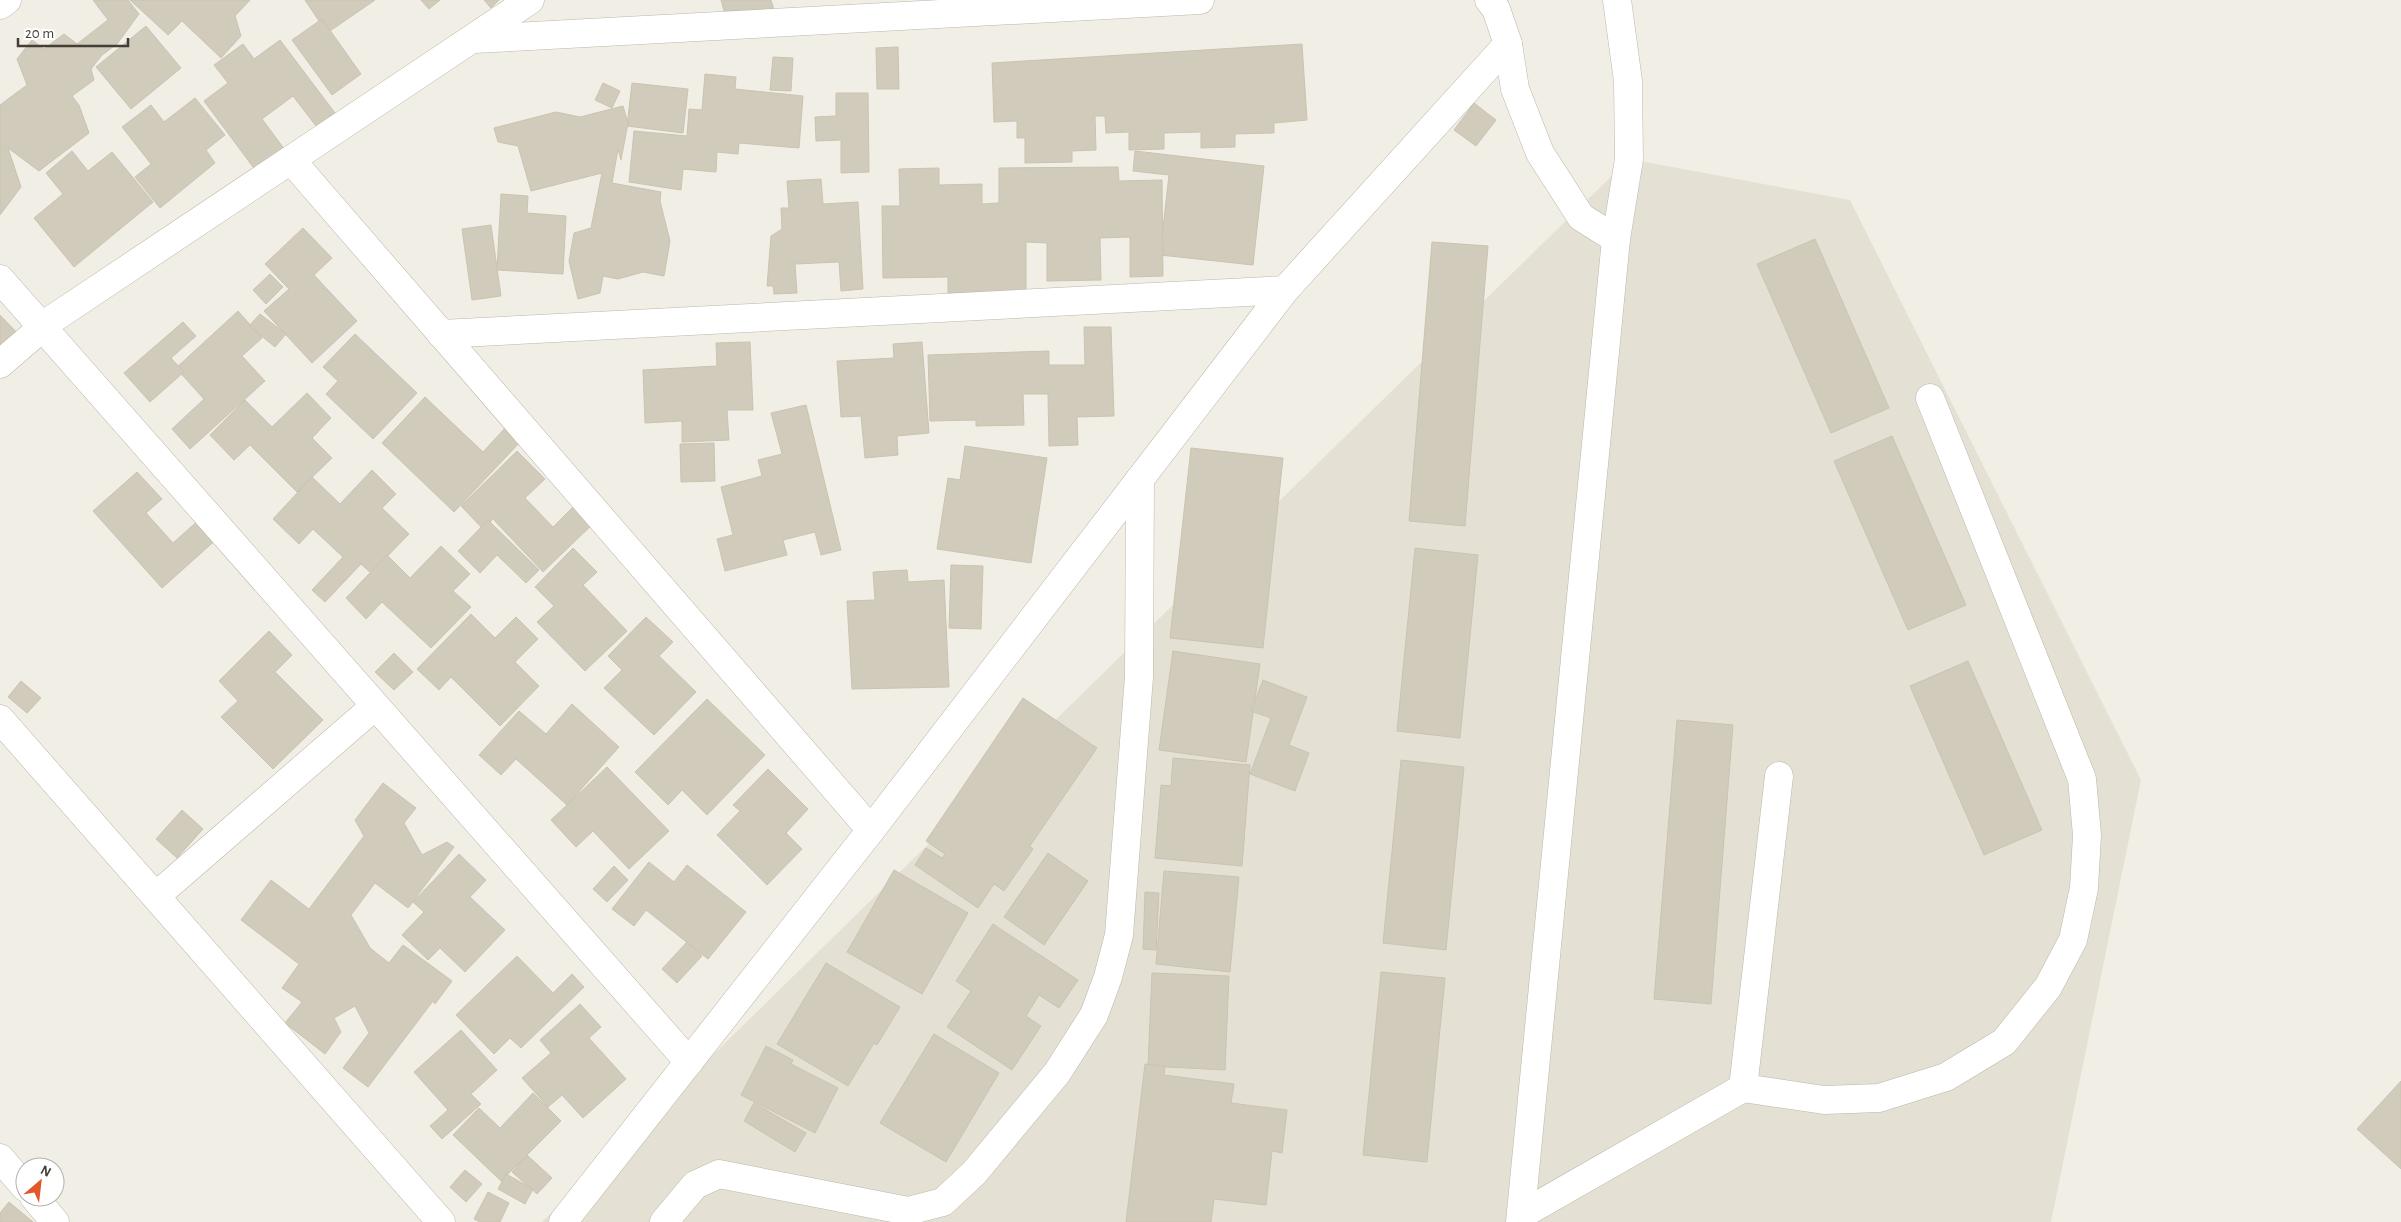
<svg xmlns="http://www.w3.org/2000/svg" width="2401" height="1222" viewBox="0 0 2401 1222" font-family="'Alegreya Sans',sans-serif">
	<rect width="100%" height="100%" fill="#f1eee6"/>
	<path fill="#e4e1d4" d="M1629,159L1850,200L2141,780L2051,1222H542Z"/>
	<g fill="#d1cbbc" stroke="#cbc3b0">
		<path d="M93,0H128L139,14L117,44L102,55L91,69L94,80L72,96L79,105L89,133L39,171L8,148L21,187L0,215V105L27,85L17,59L32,40L44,49L64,34L77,44L108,20Z"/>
		<path d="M130,0H250L235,16L241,36L221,58L182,21L168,35Z"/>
		<path d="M305,0H375L327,33Z"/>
		<path d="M421,0H440L429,9Z"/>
		<path d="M484,0H499L491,8Z"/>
		<path d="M721,0H771L774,10L727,22Z"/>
		<path d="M322,19L361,74L332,95L292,40Z"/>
		<path d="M146,26L181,68L131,109L96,67Z"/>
		<path d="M280,40L335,113L316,126L293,96L262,119L285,150L256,171L204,101L228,83L214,65L243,44L254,59Z"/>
		<path d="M1302,44L1307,120L1274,123V133L1235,134V147L1201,148V132L1164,133V149L1129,150V132L1106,133L1105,116H1095L1096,150L1072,151V162L1025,163V138H1017V121L994,122L992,63Z"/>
		<path d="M898,47L899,89H877L876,48Z"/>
		<path d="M773,57L793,58L791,91L770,90Z"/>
		<path d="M705,74L736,77L735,89L803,96L799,148L739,143L738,154L717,152L716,172L683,169L681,190L629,182L634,131L687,136L689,109L702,110Z"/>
		<path d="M603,83L620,91L612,108L595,100Z"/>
		<path d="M632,83L688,89L683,133L627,126Z"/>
		<path d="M836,93H868L869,172L841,173V140L816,141L815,117L836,116Z"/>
		<path d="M195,98L225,135L206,150L215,163L160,208L135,177L151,164L122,127L151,105L164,122Z"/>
		<path d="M1474,103L1496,120L1476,146L1454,130Z"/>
		<path d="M623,106L628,123L621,160L618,149L612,183L661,192L660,201L670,241L664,276L643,272L618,279L603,276L600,293L578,299L569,261L574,233L591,228L602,173L531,191L518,146L498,142L494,128L556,112L580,117Z"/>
		<path d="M72,151L88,171L112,152L153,202L74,267L34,218L63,194L46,173Z"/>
		<path d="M1135,151L1264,166L1253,265L1160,255L1169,175L1133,171Z"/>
		<path d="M1118,167L1119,181L1162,180L1163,276L1130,277V237L1100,238L1101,280L1047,281V243L1026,242V292L948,293V277L883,278L882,206H900L899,169L939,168V185L982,184V204L999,203V168Z"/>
		<path d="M821,179L823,204L858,202L863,289L841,291L839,262L795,264L797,293L774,294L773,286H767L771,236L782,229L781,208H789L787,181Z"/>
		<path d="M501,194L528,196L527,213L566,216L563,274L497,270Z"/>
		<path d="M491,225L501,296L472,300L462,229Z"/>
		<path d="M303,228L332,258L314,275L357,321L312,363L264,311L289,289L265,264Z"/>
		<path d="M1815,239L1889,408L1831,433L1757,264Z"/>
		<path d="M1432,242L1488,246L1465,526L1409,521Z"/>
		<path d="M270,274L283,287L266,304L253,290Z"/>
		<path d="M238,311L262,338L242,356L265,381L190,449L172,429L204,399L176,368Z"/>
		<path d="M260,314L286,334L275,347L249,326Z"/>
		<path d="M0,315L23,339L0,360Z"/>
		<path d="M183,322L196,336L171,358L184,372L150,402L124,373Z"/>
		<path d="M1084,327H1111L1114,416L1077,417L1078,445L1049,446L1048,394H1023L1024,425L976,426V420L930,421L928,355L1049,351V365H1085Z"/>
		<path d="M355,334L417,393L373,439L326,394L338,381L323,367Z"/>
		<path d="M750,342L753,410H727L729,440L682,442V421L645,423L643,370L717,366L716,343Z"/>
		<path d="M922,342L929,433L897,436L898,455L865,458L861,416L841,417L837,361L894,358L893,344Z"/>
		<path d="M307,393L331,418L312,438L332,458L297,492L250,445L234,460L210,435L245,400L272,427Z"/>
		<path d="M425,397L483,452L507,426L522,440L454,512L382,443Z"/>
		<path d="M806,405L841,550L821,555L815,532L783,540L787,555L725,571L717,539L733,535L721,487L762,476L758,460L782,454L771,413Z"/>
		<path d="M1892,436L1966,605L1908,630L1834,461Z"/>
		<path d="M714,443L715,481L681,482L680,444Z"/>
		<path d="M965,446L1047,458L1031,563L937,549L948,478L960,480Z"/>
		<path d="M1191,448L1283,458L1263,648L1170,638Z"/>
		<path d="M517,451L545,479L525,498L553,527L579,501L597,520L543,572L493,519L483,529L461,506Z"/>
		<path d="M372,470L396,494L382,508L409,534L371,573L361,564L325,602L312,590L343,557L313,529L299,544L273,519L312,477L340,504Z"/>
		<path d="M137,472L162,499L146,513L173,543L201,518L219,537L162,588L93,511Z"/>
		<path d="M488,520L539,570L526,583L497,555L480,573L458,551Z"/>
		<path d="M441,546L470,574L453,591L471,607L431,648L382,602L366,619L346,598L387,555L410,578Z"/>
		<path d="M573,548L597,572L583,585L627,631L585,671L537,622L554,606L535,587Z"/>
		<path d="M1415,548L1478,555L1460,738L1397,731Z"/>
		<path d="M951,565L983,566L981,629L949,628Z"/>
		<path d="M907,570L908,582L944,580L949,687L852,689L847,601L875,600L873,572Z"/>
		<path d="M471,614L495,638L516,617L538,639L515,662L539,686L500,726L451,677L439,690L417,669Z"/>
		<path d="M646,617L673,642L659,656L696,692L654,735L604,688L622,670L608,656Z"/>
		<path d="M269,631L292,655L275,672L323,720L273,769L221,717L238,701L219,681Z"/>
		<path d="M1173,651L1260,664L1246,762L1159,750Z"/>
		<path d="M394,653L413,672L394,690L375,672Z"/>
		<path d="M1968,661L2042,830L1984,855L1910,686Z"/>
		<path d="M1263,680L1307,697L1289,745L1309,753L1295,791L1250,774L1271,718L1251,711Z"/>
		<path d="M21,681L41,698L27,713L8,697Z"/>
		<path d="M1023,698L1097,748L1030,846L1033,849L1004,891L994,884L978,908L915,865L926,848L942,858L945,854L926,841Z"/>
		<path d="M707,699L765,755L707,815L682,790L668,805L635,772Z"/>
		<path d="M572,704L619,747L567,805L516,759L501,775L479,755L519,711L546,734Z"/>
		<path d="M1677,720L1733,725L1711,1004L1654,999Z"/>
		<path d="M1173,758L1250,765L1242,866L1155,858L1161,785L1171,786Z"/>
		<path d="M1401,760L1464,767L1446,950L1383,943Z"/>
		<path d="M607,767L669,831L629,869L593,831L576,847L551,820Z"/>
		<path d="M768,769L808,809L786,833L802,849L767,885L717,835L740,811L733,805Z"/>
		<path d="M383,783L416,808L404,823L422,855L447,842L454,847L408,908L375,883L351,915L370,948L389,963L403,945L452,981L435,1004L433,1001L368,1087L343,1068L369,1033L355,1006L334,1018L341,1032L325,1054L285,1023L302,1002L282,988L299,964L241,920L271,880L309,909L364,836L355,820Z"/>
		<path d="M182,810L203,829L177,858L156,839Z"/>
		<path d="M1048,853L1088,881L1044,945L1004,917Z"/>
		<path d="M459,854L486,880L470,897L505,930L465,972L440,948L428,960L402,935L424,912L413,902Z"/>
		<path d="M649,862L674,882L687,865L746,912L708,959L646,910L634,926L612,909Z"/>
		<path d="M614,866L628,880L607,902L593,889Z"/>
		<path d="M894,870L968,913L922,994L847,952Z"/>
		<path d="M1164,871L1239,877L1230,972L1156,964Z"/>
		<path d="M1145,892L1159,893L1156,950L1143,949Z"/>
		<path d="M993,924L1078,980L1059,1008L1039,995L1026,1016L1041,1026L1012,1070L947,1027L971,991L956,981Z"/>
		<path d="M687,942L702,956L677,983L662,969Z"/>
		<path d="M517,956L553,993L572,974L584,987L521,1048L510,1038L494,1054L456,1015Z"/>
		<path d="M826,963L900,1007L877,1045L874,1043L848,1086L777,1044Z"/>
		<path d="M1381,972L1445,978L1427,1162L1363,1155Z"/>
		<path d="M1152,973L1229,976L1225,1070L1148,1066Z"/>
		<path d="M580,1004L601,1027L589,1038L626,1079L583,1118L562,1095L548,1107L522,1078L551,1053L540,1040Z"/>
		<path d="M461,1030L497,1070L471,1094L481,1104L442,1139L430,1126L448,1110L414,1072Z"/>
		<path d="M934,1034L999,1073L946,1162L880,1123Z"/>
		<path d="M766,1046L793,1060L791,1064L838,1088L815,1133L741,1095Z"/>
		<path d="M1145,1064L1165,1066L1164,1075L1234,1084L1231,1103L1287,1110L1282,1153L1272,1151L1266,1205L1214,1199L1211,1222H1126Z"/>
		<path d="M2401,1081V1169L2357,1129Z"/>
		<path d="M533,1093L561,1121L501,1181L453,1135L479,1108L500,1128Z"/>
		<path d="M754,1103L806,1133L795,1152L744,1121Z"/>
		<path d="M527,1155L552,1178L537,1194L512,1172Z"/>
		<path d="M465,1170L482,1184L466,1202L450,1187Z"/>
		<path d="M506,1174L533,1189L525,1204L498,1189Z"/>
		<path d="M488,1192L509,1203L500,1222H480L474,1219Z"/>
		<path d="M9,1202L33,1222H0V1213Z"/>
	</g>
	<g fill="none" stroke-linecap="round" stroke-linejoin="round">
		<g stroke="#bbb7a9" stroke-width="29">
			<g id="minor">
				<path d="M1489,0L1496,9L1508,44L1515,89L1540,153L1581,217L1616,239"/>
				<path d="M0,5L7,0"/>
				<path d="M475,39L1200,0"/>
				<path d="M291,160L871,830"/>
				<path d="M0,279L689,1062"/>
				<path d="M441,334L1285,290"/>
				<path d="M0,364L51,320L530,0"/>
				<path d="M0,719L441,1222"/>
				<path d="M156,896L375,706"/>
				<path d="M1743,1088L1779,776"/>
				<path d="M0,1158L25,1187"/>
				<path d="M34,1197L55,1222"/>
				<path d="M1521,1215L1743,1088L1824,1100L1879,1098L1946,1077L2004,1042L2048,987L2073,940L2084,888L2087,835L2082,779L1930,398"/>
				<path d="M563,1222L871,830L1285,290L1508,44"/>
				<path d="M664,1222L695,1185L719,1174L908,1211L943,1202L974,1173L1057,1073L1094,1015L1108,977L1119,935L1139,677L1140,479"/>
				<path d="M1520,1222L1616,239L1629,159L1628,81L1617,0"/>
			</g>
		</g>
		<use href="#minor" stroke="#fff" stroke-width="28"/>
	</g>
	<g transform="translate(40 1182) rotate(28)"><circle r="24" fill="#ffffff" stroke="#b4b2af"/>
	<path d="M0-4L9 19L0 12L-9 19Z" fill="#e2582b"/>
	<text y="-8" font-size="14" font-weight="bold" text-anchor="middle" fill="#433f36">N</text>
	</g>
	<path d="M18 38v8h110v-8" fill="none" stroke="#433f36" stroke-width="2.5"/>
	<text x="25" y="38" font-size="15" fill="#433f36" stroke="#ffffff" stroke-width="4" paint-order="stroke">20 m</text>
</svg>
